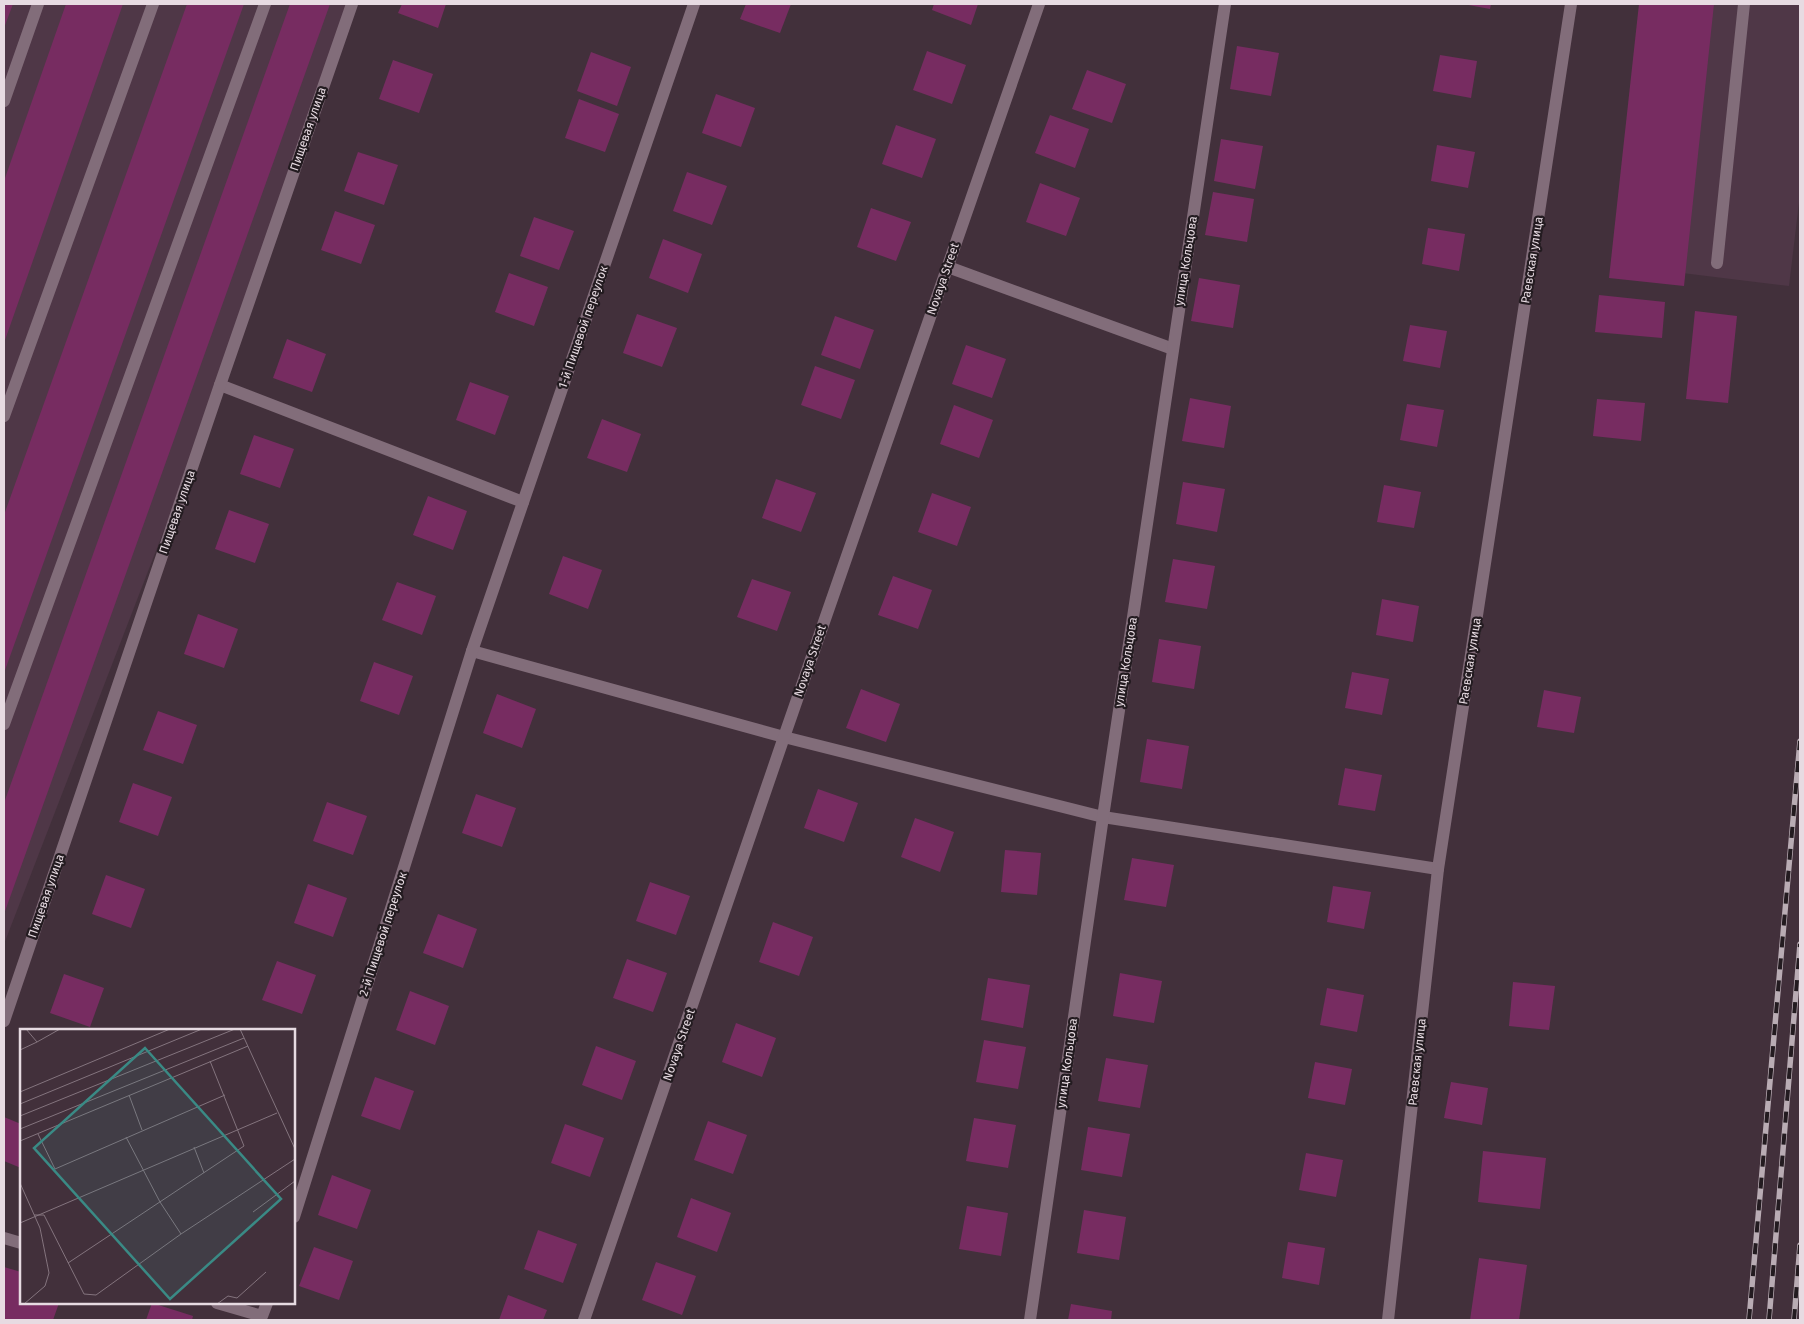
<svg xmlns="http://www.w3.org/2000/svg" width="1804" height="1324" viewBox="0 0 1804 1324" font-family="'Fira Sans',sans-serif">
	<rect width="100%" height="100%" fill="#42303b"/>
	<g fill="#4f3747">
		<path d="M4,4H347L220,385L4,944Z"/>
		<path d="M1649,4H1800V194L1789,286L1617,265Z"/>
	</g>
	<g fill="#772c61">
		<path d="M4,4H13L4,28Z"/>
		<path d="M66,4H123L4,343V181Z"/>
		<path d="M187,4H244L4,673V515Z"/>
		<path d="M290,4H330L4,914V803Z"/>
		<path d="M402,4H446L438,28L398,13Z"/>
		<path d="M746,4H791L780,33L740,19Z"/>
		<path d="M934,4H978L971,25L932,10Z"/>
		<path d="M1463,4H1491L1490,9Z"/>
		<path d="M1639,4H1714L1684,286L1609,278Z"/>
		<path d="M1237,46L1279,53L1271,96L1230,89Z"/>
		<path d="M927,51L966,65L952,104L913,90Z"/>
		<path d="M591,52L631,67L617,106L577,91Z"/>
		<path d="M1440,55L1477,61L1471,98L1433,91Z"/>
		<path d="M393,60L433,74L419,113L379,99Z"/>
		<path d="M1087,70L1126,84L1112,123L1072,109Z"/>
		<path d="M716,94L755,108L741,147L702,133Z"/>
		<path d="M579,99L619,114L605,152L565,138Z"/>
		<path d="M1050,115L1089,129L1075,168L1035,153Z"/>
		<path d="M896,125L936,139L922,178L882,164Z"/>
		<path d="M1221,139L1263,146L1255,189L1214,181Z"/>
		<path d="M1437,145L1475,152L1468,188L1431,181Z"/>
		<path d="M358,152L398,165L384,205L344,191Z"/>
		<path d="M687,172L727,186L712,225L673,211Z"/>
		<path d="M1040,183L1080,198L1066,236L1026,222Z"/>
		<path d="M1213,192L1254,199L1247,242L1205,235Z"/>
		<path d="M871,208L911,222L896,261L857,247Z"/>
		<path d="M335,211L375,225L361,264L321,250Z"/>
		<path d="M534,217L574,231L559,270L520,256Z"/>
		<path d="M1428,228L1465,234L1459,271L1422,264Z"/>
		<path d="M663,239L702,254L688,293L649,278Z"/>
		<path d="M509,273L548,287L534,326L495,312Z"/>
		<path d="M1199,278L1240,285L1233,328L1191,321Z"/>
		<path d="M1599,295L1665,302L1662,338L1595,332Z"/>
		<path d="M1695,311L1737,316L1728,403L1686,399Z"/>
		<path d="M637,314L677,328L662,367L623,353Z"/>
		<path d="M835,316L874,330L860,369L821,355Z"/>
		<path d="M1410,325L1447,331L1440,368L1403,361Z"/>
		<path d="M287,339L326,354L312,392L273,378Z"/>
		<path d="M966,345L1006,359L992,398L952,384Z"/>
		<path d="M815,366L855,380L841,419L801,405Z"/>
		<path d="M470,382L509,396L495,435L456,420Z"/>
		<path d="M1190,398L1231,406L1224,448L1182,441Z"/>
		<path d="M1597,399L1645,403L1641,441L1593,436Z"/>
		<path d="M1407,404L1444,410L1437,447L1400,440Z"/>
		<path d="M954,405L993,420L979,458L940,444Z"/>
		<path d="M602,419L641,434L627,472L587,458Z"/>
		<path d="M254,435L294,449L280,488L240,474Z"/>
		<path d="M776,479L816,493L801,532L762,518Z"/>
		<path d="M1183,482L1225,489L1217,532L1176,524Z"/>
		<path d="M1384,485L1421,492L1414,528L1377,522Z"/>
		<path d="M932,493L971,507L957,546L918,532Z"/>
		<path d="M428,496L467,511L453,550L413,535Z"/>
		<path d="M229,510L269,524L255,563L215,549Z"/>
		<path d="M563,556L602,570L588,609L549,594Z"/>
		<path d="M1173,559L1215,566L1207,609L1165,602Z"/>
		<path d="M893,576L932,590L918,629L878,615Z"/>
		<path d="M752,579L791,592L777,631L737,617Z"/>
		<path d="M397,582L436,596L422,635L382,620Z"/>
		<path d="M1382,599L1419,606L1413,642L1376,635Z"/>
		<path d="M198,614L238,629L224,668L184,654Z"/>
		<path d="M1159,639L1201,646L1194,689L1152,682Z"/>
		<path d="M374,662L413,676L399,715L360,701Z"/>
		<path d="M1352,672L1389,679L1382,715L1345,708Z"/>
		<path d="M861,689L900,704L886,742L846,728Z"/>
		<path d="M1544,690L1581,697L1574,733L1537,727Z"/>
		<path d="M497,694L536,709L522,748L483,733Z"/>
		<path d="M158,711L197,725L183,764L143,750Z"/>
		<path d="M1147,739L1189,746L1182,789L1140,782Z"/>
		<path d="M1345,768L1382,775L1375,811L1338,805Z"/>
		<path d="M133,783L172,797L158,836L119,822Z"/>
		<path d="M818,789L858,803L844,842L804,828Z"/>
		<path d="M476,794L516,808L502,847L462,833Z"/>
		<path d="M327,802L367,816L353,855L313,841Z"/>
		<path d="M915,818L954,832L940,872L901,857Z"/>
		<path d="M1005,850L1041,853L1037,895L1001,892Z"/>
		<path d="M1132,858L1174,865L1166,907L1124,900Z"/>
		<path d="M106,875L145,889L131,928L92,914Z"/>
		<path d="M650,882L690,896L676,935L636,921Z"/>
		<path d="M308,884L347,898L333,937L294,923Z"/>
		<path d="M1333,886L1371,892L1364,929L1327,922Z"/>
		<path d="M438,914L477,929L463,968L423,953Z"/>
		<path d="M773,922L813,937L799,976L759,962Z"/>
		<path d="M627,959L667,973L653,1012L613,998Z"/>
		<path d="M277,961L316,975L302,1014L262,1000Z"/>
		<path d="M1120,973L1162,981L1154,1023L1113,1016Z"/>
		<path d="M64,974L104,988L90,1027L50,1013Z"/>
		<path d="M988,978L1030,985L1023,1028L981,1020Z"/>
		<path d="M1513,982L1555,986L1549,1030L1509,1026Z"/>
		<path d="M1327,988L1364,995L1357,1032L1320,1025Z"/>
		<path d="M410,991L449,1006L435,1045L396,1030Z"/>
		<path d="M736,1023L776,1038L762,1077L722,1062Z"/>
		<path d="M984,1040L1026,1047L1018,1089L976,1082Z"/>
		<path d="M596,1046L636,1061L622,1100L582,1085Z"/>
		<path d="M1106,1058L1148,1065L1140,1108L1098,1101Z"/>
		<path d="M1315,1062L1352,1069L1345,1105L1308,1098Z"/>
		<path d="M375,1077L414,1091L400,1130L361,1116Z"/>
		<path d="M1451,1082L1488,1088L1482,1125L1444,1118Z"/>
		<path d="M4,1117L21,1124V1168L4,1161Z"/>
		<path d="M974,1118L1016,1125L1008,1168L966,1161Z"/>
		<path d="M708,1121L747,1135L733,1174L694,1160Z"/>
		<path d="M565,1124L604,1138L590,1177L551,1163Z"/>
		<path d="M1088,1127L1130,1134L1122,1177L1081,1170Z"/>
		<path d="M1483,1151L1546,1158L1540,1209L1478,1202Z"/>
		<path d="M1306,1153L1343,1160L1336,1197L1299,1190Z"/>
		<path d="M332,1175L371,1190L357,1229L318,1215Z"/>
		<path d="M691,1198L731,1213L717,1252L677,1237Z"/>
		<path d="M967,1206L1008,1213L1001,1256L959,1249Z"/>
		<path d="M1084,1210L1126,1217L1119,1260L1077,1253Z"/>
		<path d="M538,1230L577,1244L563,1283L524,1269Z"/>
		<path d="M1288,1242L1325,1248L1319,1285L1282,1278Z"/>
		<path d="M314,1247L353,1261L339,1300L299,1286Z"/>
		<path d="M1479,1258L1527,1265L1519,1320H1470Z"/>
		<path d="M656,1262L696,1276L682,1315L642,1300Z"/>
		<path d="M4,1267L21,1272V1303H59L53,1320H4Z"/>
		<path d="M508,1295L547,1310L543,1320H499Z"/>
		<path d="M152,1303L193,1316L192,1320H146Z"/>
		<path d="M1071,1304L1112,1311L1111,1320H1068Z"/>
	</g>
	<g fill="none" stroke-linecap="round" stroke-linejoin="round">
		<g stroke="#826d7a" stroke-width="12">
			<path d="M4,101L38,4"/>
			<path d="M1717,263L1744,4"/>
			<path d="M948,267L1173,349"/>
			<path d="M220,385L523,502"/>
			<path d="M4,416L153,4"/>
			<path d="M472,651L784,737L1103,817L1438,869"/>
			<path d="M4,724L265,4"/>
			<path d="M4,1021L220,385L352,4"/>
			<path d="M294,1217L472,651L694,4"/>
			<path d="M4,1238L21,1243"/>
			<path d="M217,1303L262,1316L267,1303"/>
			<path d="M584,1320L784,737L1039,4"/>
			<path d="M1030,1320L1103,817L1225,4"/>
			<path d="M1388,1320L1438,869L1571,4"/>
		</g>
		<g stroke="#b9acb4" stroke-width="5.5">
			<g id="rail">
				<path d="M1749,1320L1800,741"/>
				<path d="M1769,1320L1800,944"/>
				<path d="M1794,1320L1800,1245"/>
			</g>
		</g>
		<use href="#rail" stroke="#231b20" stroke-width="4" stroke-dasharray="11" stroke-linecap="butt"/>
	</g>
	<g text-anchor="middle" stroke-width="4.5" stroke-linejoin="round" paint-order="stroke">
		<g font-size="12" fill="#e7dbe2" stroke="#231b20">
			<text transform="translate(308 129) rotate(-71)" y="4">Пищевая улица</text>
			<text transform="translate(1532 260) rotate(-81)" y="4">Раевская улица</text>
			<text transform="translate(1186 261) rotate(-81)" y="4">улица Кольцова</text>
			<text transform="translate(943 279) rotate(-71)" y="4">Novaya Street</text>
			<text transform="translate(583 327) rotate(-71)" y="4">1-й Пищевой переулок</text>
			<text transform="translate(177 512) rotate(-71)" y="4">Пищевая улица</text>
			<text transform="translate(810 661) rotate(-71)" y="4">Novaya Street</text>
			<text transform="translate(1470 661) rotate(-81)" y="4">Раевская улица</text>
			<text transform="translate(1126 662) rotate(-81)" y="4">улица Кольцова</text>
			<text transform="translate(46 896) rotate(-71)" y="4">Пищевая улица</text>
			<text transform="translate(383 934) rotate(-72)" y="4">2-й Пищевой переулок</text>
			<text transform="translate(679 1045) rotate(-71)" y="4">Novaya Street</text>
			<text transform="translate(1417 1062) rotate(-84)" y="4">Раевская улица</text>
			<text transform="translate(1067 1063) rotate(-82)" y="4">улица Кольцова</text>
		</g>
	</g>
	<g transform="translate(20 1029)">
		<rect width="275" height="275" fill="#42303b"/>
		<path fill="none" stroke="#84747e" stroke-width="1" d="M6,0L17,13L40,0M220,0L275,120M0,21L17,13M0,63L150,0M109,66L122,101M0,75L182,0M0,87L215,0M0,100L224,9M18,105L35,140L205,66M106,108L140,173L161,205M0,112L228,17M174,118L184,144M0,154L20,199L29,244L25,257L4,275M233,183L275,152M14,186H24L64,265L76,266L161,205L275,130M0,194L257,84M48,234L224,117L190,32M217,269L246,243M197,275L208,267L217,269"/>
		<path fill="#3a8a85" fill-opacity="0.15" stroke="#3a8a85" stroke-width="2.5" d="M125,19L261,170L150,270L14,119Z"/>
		<rect width="275" height="275" fill="none" stroke="#e7dbe2" stroke-width="2.5"/>
	</g>
	<rect width="1804" height="1324" fill="none" stroke="#e7dbe2" stroke-width="10"/>
</svg>
